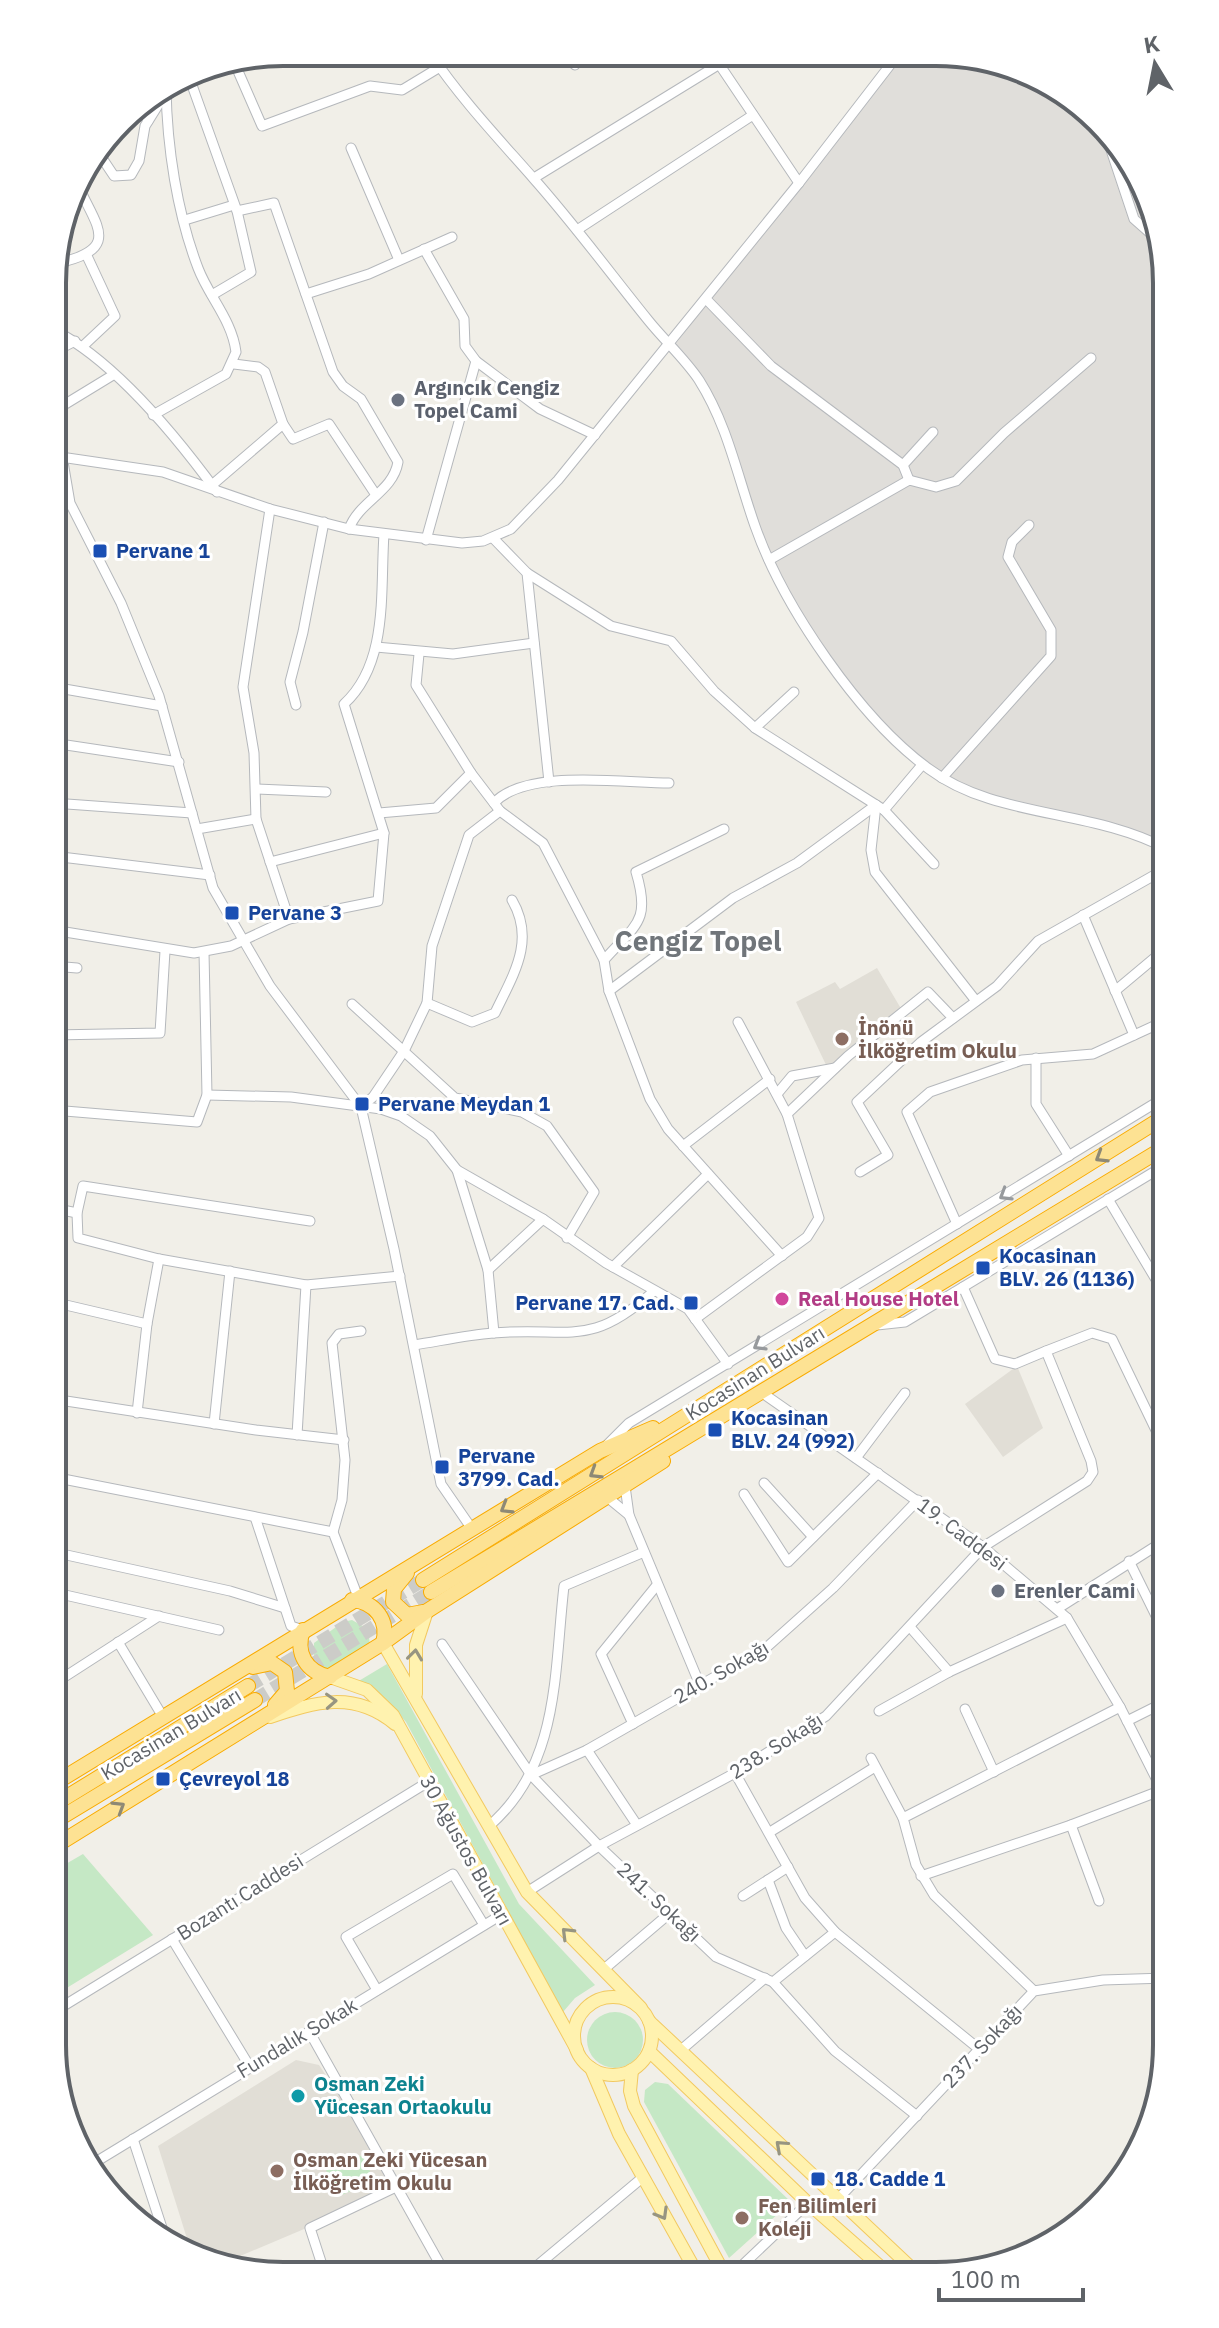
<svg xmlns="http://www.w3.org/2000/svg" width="1219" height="2328" viewBox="0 0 1219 2328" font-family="'IBM Plex Sans',sans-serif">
	<rect width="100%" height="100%" fill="#f1efe8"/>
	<path fill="#e0deda" d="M897,56H980L1088,109L1155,209L1167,283V849L1143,838L972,796L904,749L821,647L776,577L717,412L672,349Z"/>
	<g fill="#e1ded6">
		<path d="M877,968L903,1012L828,1069L796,1002L835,982L840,989Z"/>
		<path d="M1017,1366L1043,1428L1003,1457L965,1404Z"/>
		<path d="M296,2060L319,2065L383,2160L392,2182L382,2196L226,2262L189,2245L158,2146Z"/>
	</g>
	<g fill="#c5e8c5">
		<path d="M352,1620L368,1629L370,1646L330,1673L314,1662V1643L343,1622Z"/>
		<path d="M387,1664L519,1904L595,1985L575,1998L563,2012L406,1722L386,1699L357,1682Z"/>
		<path d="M83,1854L153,1935L52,1997V1872Z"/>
		<circle cx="615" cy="2040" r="28"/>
		<path d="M655,2082L668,2084L791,2202L729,2258L644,2102L645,2090Z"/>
		<path d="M363,2155L374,2181L337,2197L326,2170Z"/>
	</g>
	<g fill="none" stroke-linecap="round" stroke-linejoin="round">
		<g stroke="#ccccc8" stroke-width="14" stroke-dasharray="14 7" stroke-linecap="butt">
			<path d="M248,1686L423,1580"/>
			<path d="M255,1700L431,1592"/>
		</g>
		<g stroke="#b5b8bc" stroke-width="11">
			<g id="minor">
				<path d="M430,53C461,99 498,138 534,179C574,224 610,273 648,320C664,340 685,359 699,380C728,426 737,475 755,526C783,606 860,719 929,769C996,819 1090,808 1167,849"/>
				<path d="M565,54L575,65"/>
				<path d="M713,55L799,183"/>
				<path d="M234,62L262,126L370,86L402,90L440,67"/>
				<path d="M188,74L237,211L251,272L212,295"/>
				<path d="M140,104L148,121"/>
				<path d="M1107,138L1134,219L1160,242"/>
				<path d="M351,148L399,260"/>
				<path d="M98,152L114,176L131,175L139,161L145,126L165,94"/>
				<path d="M534,178L718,65"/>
				<path d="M237,211L274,203L333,372L343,386L361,399L398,462C393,492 359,501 349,529"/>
				<path d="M185,220L234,205"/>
				<path d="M577,230L753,115"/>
				<path d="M424,249L464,319L465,346L476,361L540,409L595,435"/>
				<path d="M54,264C125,249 95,226 76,181"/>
				<path d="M306,294L369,274L452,237"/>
				<path d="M706,299L771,366L903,465L909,480"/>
				<path d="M54,330C116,362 176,436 217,492"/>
				<path d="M82,347L115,316L87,256"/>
				<path d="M54,352L75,341"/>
				<path d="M54,411L113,375"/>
				<path d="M153,415L226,374L236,352C232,320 209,297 198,268C177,213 167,147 166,88"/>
				<path d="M283,424L293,439L329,424L376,495"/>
				<path d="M54,456L163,472L270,509L349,529L462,543L483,541L511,529L558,480L799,183L897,56"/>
				<path d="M62,456L70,503L121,603L159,696L213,888L270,986L361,1107L394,1249L441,1484L472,1529"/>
				<path d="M903,465L933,432"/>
				<path d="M212,485L283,424L265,372L258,367L234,364"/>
				<path d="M270,509L243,687L254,753L256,819L289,919"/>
				<path d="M493,538L527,573L549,782"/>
				<path d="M426,540L476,361"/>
				<path d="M769,560L909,480L936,487L956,481L1004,433L1091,358"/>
				<path d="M527,573L611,626L671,641L714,691L755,728L884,810L934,864"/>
				<path d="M376,647L453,654L534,643"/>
				<path d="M419,654L416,685L471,773L500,811L543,843L604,960"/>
				<path d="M53,687L162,706"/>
				<path d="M296,705L290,682L303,632L324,522"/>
				<path d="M755,728L794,692"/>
				<path d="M53,743L179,762"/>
				<path d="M942,778L1051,656V630L1008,557L1012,542L1029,525"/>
				<path d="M257,789L326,792"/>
				<path d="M53,803L192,813"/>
				<path d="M494,803C526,768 624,783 669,783"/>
				<path d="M876,805L871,850L875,872L976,1001"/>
				<path d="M884,810L922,765"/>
				<path d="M379,813L436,808L471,773"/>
				<path d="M197,829L256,819"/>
				<path d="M724,829L636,872C651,922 636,924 604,960L609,991L650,1099L668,1129L782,1256"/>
				<path d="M53,856L210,875"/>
				<path d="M270,862L384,833"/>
				<path d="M1083,915L1134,1035"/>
				<path d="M53,930L194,953L231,946L289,919L378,901L384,833L344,704C389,663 380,591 384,534"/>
				<path d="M53,966L77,968"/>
				<path d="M609,991L733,898L797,863L876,805"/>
				<path d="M1115,991L1164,950"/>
				<path d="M427,1003L472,1022L495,1013C513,975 536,941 512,900"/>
				<path d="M352,1004L455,1098L522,1112L547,1126L594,1192L567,1238"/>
				<path d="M53,1035L160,1033L165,951"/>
				<path d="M1036,1058V1104L1069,1156"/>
				<path d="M777,1094L792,1076L835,1068"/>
				<path d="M207,1095L291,1097L381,1109L401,1116L430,1136L457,1170L543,1219L606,1263L688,1309L728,1364"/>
				<path d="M361,1107L373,1097L404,1051L427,1003L432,946L469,835L500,811"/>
				<path d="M53,1110L197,1122L207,1095L204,952"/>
				<path d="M787,1114L848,1056L928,992L953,1018"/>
				<path d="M683,1146L770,1079"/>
				<path d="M457,1170L488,1270L494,1333"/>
				<path d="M860,1172L888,1155L857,1102L921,1042L997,986L1038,941L1167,868"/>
				<path d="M1108,1199L1167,1298"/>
				<path d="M53,1208L77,1213"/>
				<path d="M310,1221L83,1186L77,1213L78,1238L159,1259L306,1285L400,1276"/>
				<path d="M957,1224L907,1112L930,1092L1022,1060L1093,1054L1167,1020"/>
				<path d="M613,1267L708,1174"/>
				<path d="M488,1270L543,1219"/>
				<path d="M963,1287L995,1359L1015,1364L1046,1351"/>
				<path d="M53,1302L147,1324"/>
				<path d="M695,1319L807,1237L819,1218L787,1114L738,1022"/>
				<path d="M877,1325L905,1322L1167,1164"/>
				<path d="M414,1345C440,1341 467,1335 493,1333C570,1326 588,1350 654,1291"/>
				<path d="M761,1392L983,1547L1067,1618L1120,1707L1167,1800"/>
				<path d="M53,1399L256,1430L344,1440"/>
				<path d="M137,1413L147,1324L159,1259"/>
				<path d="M214,1424L230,1271"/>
				<path d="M297,1435L306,1285"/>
				<path d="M607,1445L629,1423L1167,1096"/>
				<path d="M856,1458L905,1393"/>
				<path d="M53,1477L333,1532L358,1597"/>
				<path d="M764,1483L813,1537"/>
				<path d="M625,1486L629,1515L700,1685"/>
				<path d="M744,1494L788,1562L878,1473"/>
				<path d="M607,1497L629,1515"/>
				<path d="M255,1517L291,1626L303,1630"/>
				<path d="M333,1532L342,1500L345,1460L332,1343L339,1334L361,1331"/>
				<path d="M53,1552L230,1591L285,1608"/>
				<path d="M1129,1561L1167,1638"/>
				<path d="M52,1592L219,1630"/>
				<path d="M1057,1609L1167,1539"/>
				<path d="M910,1627L949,1672"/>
				<path d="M118,1642L163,1717"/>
				<path d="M442,1644L531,1775L599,1846L716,1957L773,1982L835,2051L917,2116"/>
				<path d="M52,1685L159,1616"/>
				<path d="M965,1709L994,1772"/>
				<path d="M879,1711L949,1672L1067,1618"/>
				<path d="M1127,1721L1167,1701"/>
				<path d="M633,1724L601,1654L657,1585"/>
				<path d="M587,1750L637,1825"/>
				<path d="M871,1758L903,1818"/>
				<path d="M735,1773L805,1898L835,1932L979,2049"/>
				<path d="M531,1775L587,1750L767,1647L833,1588L918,1500"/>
				<path d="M1071,1825L1099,1901"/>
				<path d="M489,1826C560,1765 554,1672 564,1586L644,1552"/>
				<path d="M770,1832L875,1767"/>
				<path d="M921,1876L1071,1825L1162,1790"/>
				<path d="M768,1880L786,1928L805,1956"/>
				<path d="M527,1892L599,1846L735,1773L826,1716L983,1547L1087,1481L1093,1472L1091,1461L1046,1351L1092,1333L1112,1339L1167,1453"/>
				<path d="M743,1896L788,1867"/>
				<path d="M172,1939L250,2067"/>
				<path d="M603,1970L670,1913"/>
				<path d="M773,1982L835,1932"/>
				<path d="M377,1990L346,1937L453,1874L484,1925"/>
				<path d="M1034,1991L934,1895L916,1865L903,1818L1120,1707"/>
				<path d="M52,2013L428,1782"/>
				<path d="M309,2031L446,2275"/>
				<path d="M681,2050L765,1978"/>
				<path d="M133,2139L164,2234"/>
				<path d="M94,2163L501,1915"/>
				<path d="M839,2198L1034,1991L1103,1980L1166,1978"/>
				<path d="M325,2274L310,2228L396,2187"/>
				<path d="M526,2275L642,2178"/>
				<path d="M732,2275L808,2203"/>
			</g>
		</g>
		<g stroke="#f2c960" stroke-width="14">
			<g id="major">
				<path d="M383,1643L527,1892L641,2008"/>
				<path d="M330,1677L367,1690L393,1715L577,2050"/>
				<path d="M416,1694V1645L427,1611"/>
				<path d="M270,1717C315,1702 354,1690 395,1724"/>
				<circle cx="613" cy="2036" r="39"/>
				<path d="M649,2021L920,2276"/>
				<path d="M649,2051L808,2203L891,2276"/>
				<path d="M591,2068L619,2134L698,2275"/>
				<path d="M632,2070L630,2091L634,2106L725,2275"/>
			</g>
		</g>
		<g stroke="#f9ab00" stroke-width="16">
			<g id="highway">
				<path d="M407,1573L394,1589L393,1602L407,1615L423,1612"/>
				<path d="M423,1580L1167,1115"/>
				<path d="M431,1592L1167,1146"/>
				<path d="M352,1600C376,1602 389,1621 383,1643"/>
				<path d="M303,1630C295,1653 306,1672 330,1677"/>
				<path d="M253,1667L272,1663L285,1672L287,1691L275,1705"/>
				<path d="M52,1785L600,1451L653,1428"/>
				<path d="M52,1806L248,1686"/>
				<path d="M52,1823L255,1700"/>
				<path d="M52,1848L383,1643L427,1611L663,1461"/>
			</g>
		</g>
		<use href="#minor" stroke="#fff" stroke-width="9"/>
		<use href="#major" stroke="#fff2af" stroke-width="12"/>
		<use href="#highway" stroke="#fde293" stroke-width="14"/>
	</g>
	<defs><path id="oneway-chevron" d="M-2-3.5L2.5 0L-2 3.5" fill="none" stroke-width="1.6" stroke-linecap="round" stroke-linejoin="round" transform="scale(2)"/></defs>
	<g stroke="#8e8975">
		<use href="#oneway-chevron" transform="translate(1101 1157) rotate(148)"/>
		<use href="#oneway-chevron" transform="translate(595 1473) rotate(148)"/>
		<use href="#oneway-chevron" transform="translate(506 1508) rotate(149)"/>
		<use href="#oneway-chevron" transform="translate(119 1807) rotate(-32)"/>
	</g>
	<g stroke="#979a9d">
		<use href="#oneway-chevron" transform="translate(1005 1195) rotate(148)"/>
		<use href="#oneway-chevron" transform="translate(759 1345) rotate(149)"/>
	</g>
	<g stroke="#979581">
		<use href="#oneway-chevron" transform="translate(415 1655) rotate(-83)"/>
		<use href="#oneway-chevron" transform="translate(331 1701) rotate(-3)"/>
		<use href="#oneway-chevron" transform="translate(567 1933) rotate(-135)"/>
		<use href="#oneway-chevron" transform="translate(781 2146) rotate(-138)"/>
		<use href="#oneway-chevron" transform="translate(662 2214) rotate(60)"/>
	</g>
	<g fill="#6b7280" stroke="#fff" stroke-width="3">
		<circle cx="398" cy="400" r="8"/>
		<circle cx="998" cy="1591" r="8"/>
	</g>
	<g fill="#1a4fb4" stroke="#fff" stroke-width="3">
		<rect x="92" y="543" width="16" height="16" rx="4"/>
		<rect x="224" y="905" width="16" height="16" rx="4"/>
		<rect x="354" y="1096" width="16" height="16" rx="4"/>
		<rect x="975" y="1260" width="16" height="16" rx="4"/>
		<rect x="683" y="1295" width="16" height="16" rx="4"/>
		<rect x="707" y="1422" width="16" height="16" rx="4"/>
		<rect x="434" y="1459" width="16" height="16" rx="4"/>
		<rect x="155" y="1771" width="16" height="16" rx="4"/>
		<rect x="810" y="2171" width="16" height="16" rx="4"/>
	</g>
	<g fill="#8d6e63" stroke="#fff" stroke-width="3">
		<circle cx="842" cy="1039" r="8"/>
		<circle cx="277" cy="2171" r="8"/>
		<circle cx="742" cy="2218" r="8"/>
	</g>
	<circle fill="#d1479c" stroke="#fff" stroke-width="3" cx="782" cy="1299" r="8"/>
	<circle fill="#0f9aa8" stroke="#fff" stroke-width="3" cx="298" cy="2096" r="8"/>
	<g text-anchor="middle" stroke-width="6" stroke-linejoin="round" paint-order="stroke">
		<g font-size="20" font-weight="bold" fill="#5b616d" stroke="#fff" text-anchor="start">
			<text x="414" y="395">Argıncık Cengiz<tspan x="414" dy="23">Topel Cami</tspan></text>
			<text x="1014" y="1598">Erenler Cami</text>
		</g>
		<g font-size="20" font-weight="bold" fill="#164399" stroke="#fff" text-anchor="start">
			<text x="116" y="558">Pervane 1</text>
			<text x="248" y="920">Pervane 3</text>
			<text x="378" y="1111">Pervane Meydan 1</text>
			<text x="999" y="1263">Kocasinan<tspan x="999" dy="23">BLV. 26 (1136)</tspan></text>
			<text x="675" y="1310" text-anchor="end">Pervane 17. Cad.</text>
			<text x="731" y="1425">Kocasinan<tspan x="731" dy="23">BLV. 24 (992)</tspan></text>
			<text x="458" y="1463">Pervane<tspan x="458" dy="23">3799. Cad.</tspan></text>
			<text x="179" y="1786">Çevreyol 18</text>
			<text x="834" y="2186">18. Cadde 1</text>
		</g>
		<g font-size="20" font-weight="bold" fill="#785e54" stroke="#fff" text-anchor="start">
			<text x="858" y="1035">İnönü<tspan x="858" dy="23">İlköğretim Okulu</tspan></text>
			<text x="293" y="2167">Osman Zeki Yücesan<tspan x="293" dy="23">İlköğretim Okulu</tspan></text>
			<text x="758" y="2213">Fen Bilimleri<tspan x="758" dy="23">Koleji</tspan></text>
		</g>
		<g font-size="20" font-weight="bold" fill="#b23c85" stroke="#fff" text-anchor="start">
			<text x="798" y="1306">Real House Hotel</text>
		</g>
		<g font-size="20" fill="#5f6368" stroke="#fff">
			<text transform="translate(755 1373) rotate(-32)" y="7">Kocasinan Bulvarı</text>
			<text transform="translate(962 1534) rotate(37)" y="7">19. Caddesi</text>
			<text transform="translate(721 1672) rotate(-30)" y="7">240. Sokağı</text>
			<text transform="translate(171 1734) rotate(-31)" y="7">Kocasinan Bulvarı</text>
			<text transform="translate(776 1746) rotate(-32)" y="7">238. Sokağı</text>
			<text transform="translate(466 1850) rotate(61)" y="7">30 Ağustos Bulvarı</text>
			<text transform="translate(240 1897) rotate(-32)" y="7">Bozantı Caddesi</text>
			<text transform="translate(659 1902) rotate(43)" y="7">241. Sokağı</text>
			<text transform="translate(297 2038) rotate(-31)" y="7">Fundalık Sokak</text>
			<text transform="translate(982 2046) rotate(-47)" y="7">237. Sokağı</text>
		</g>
		<g font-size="20" font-weight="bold" fill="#0d838f" stroke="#fff" text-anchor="start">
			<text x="314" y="2091">Osman Zeki<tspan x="314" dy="23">Yücesan Ortaokulu</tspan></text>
		</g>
		<g font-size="28" font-weight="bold" fill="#70757a" stroke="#fff">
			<text x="698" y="951">Cengiz Topel</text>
		</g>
	</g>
	<path d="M0 0H1219V2328H0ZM283 66H936A217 217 0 0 1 1153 283V2045A217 217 0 0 1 936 2262H283A217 217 0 0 1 66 2045V283A217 217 0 0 1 283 66Z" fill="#fff" fill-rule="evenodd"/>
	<path fill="none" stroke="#5f6368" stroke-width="4" d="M283 66H936A217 217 0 0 1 1153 283V2045A217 217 0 0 1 936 2262H283A217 217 0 0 1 66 2045V283A217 217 0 0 1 283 66Z"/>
	<g transform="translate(1155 64) rotate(350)" stroke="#ffffff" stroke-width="6" paint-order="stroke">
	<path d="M0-6L14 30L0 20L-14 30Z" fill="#5f6368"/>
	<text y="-12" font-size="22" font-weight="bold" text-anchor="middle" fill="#5f6368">K</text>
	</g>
	<path d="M939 2288v12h144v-12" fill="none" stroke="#5f6368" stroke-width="4"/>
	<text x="951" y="2288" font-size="24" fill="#5f6368" stroke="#ffffff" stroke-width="6" paint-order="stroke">100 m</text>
</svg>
